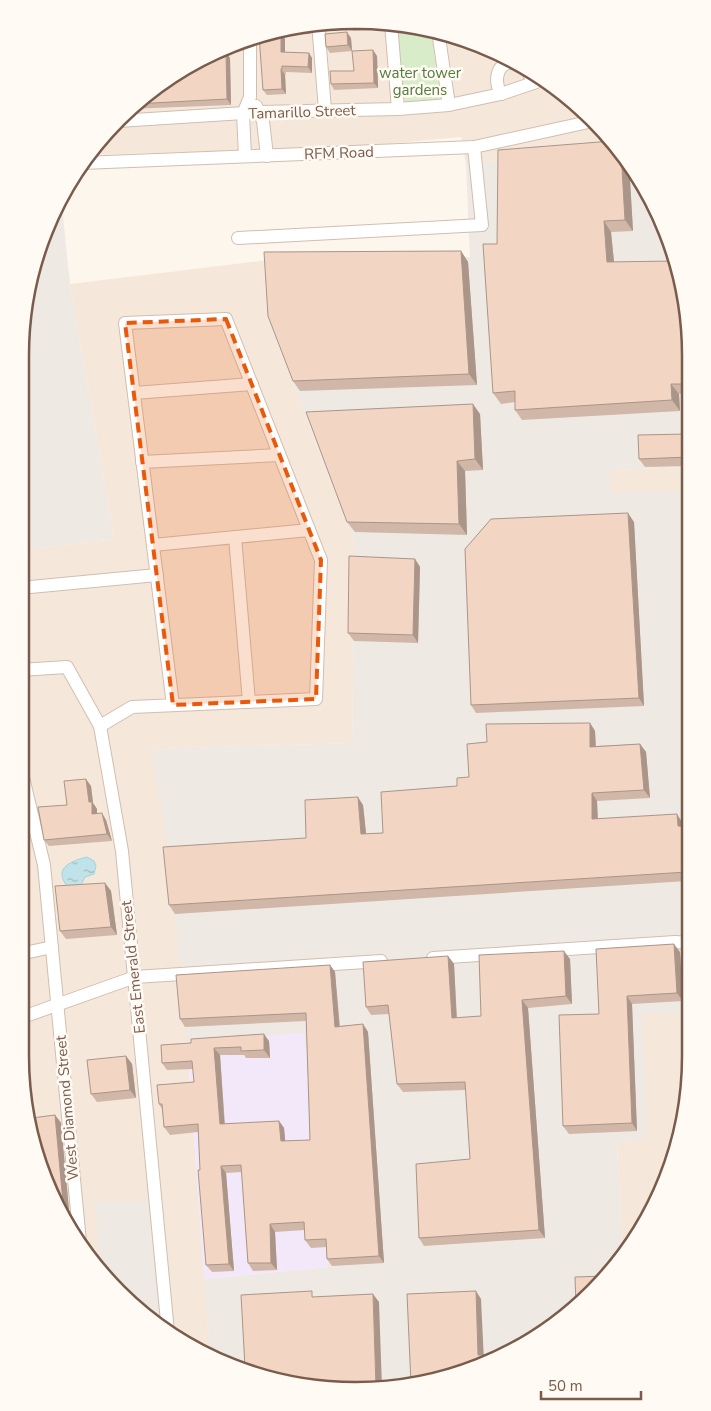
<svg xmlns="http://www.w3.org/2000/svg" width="711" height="1411" viewBox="0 0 711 1411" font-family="'Nunito Sans',sans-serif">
	<defs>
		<pattern id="water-ripples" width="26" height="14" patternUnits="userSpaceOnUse" patternTransform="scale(1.25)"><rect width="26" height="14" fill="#bfe3e8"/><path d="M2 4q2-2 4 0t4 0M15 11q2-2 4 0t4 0" fill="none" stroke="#a0bbbe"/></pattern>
	</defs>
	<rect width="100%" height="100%" fill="#fdf6ec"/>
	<g fill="#f5e8da">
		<path d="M377,21L442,31L504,54L576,103L622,151L466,164L461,137L355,147L87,155L134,103L188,65L247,38L311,23Z"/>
		<path d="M268,260L272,328L355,544L352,743L151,749L690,815V1077L680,1142L657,1204L624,1249H622L617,1143L646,1138L304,1033L187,1044L210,1354L188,1346L135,1308L90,1260L38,1164L20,1055V551L114,539L70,284Z"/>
		<path d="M689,467V492H610L609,470Z"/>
	</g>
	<g fill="#efe9e4">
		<path d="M622,151L666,227L688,311L689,467L609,470L611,492H689L690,936L688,974L690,1012L642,1014L647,1138L617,1143L622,1249H624L593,1293L504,1356L399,1388L290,1384L210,1354L204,1279L328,1267L303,1033L187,1043L169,855L151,749L352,743L355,544L272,328L268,260L470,257L466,164Z"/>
		<path d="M61,197L70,284L114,539L20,551L21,334L31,269L54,207Z"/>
		<path d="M95,1201H147L160,1315L152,1321L135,1308L100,1271Z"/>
	</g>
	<path fill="#f3e8fa" d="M304,1033L314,1136L325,1135L328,1267L204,1279L187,1043Z"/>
	<path fill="#d8ecc9" d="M397,24L431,30L440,99L405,102Z"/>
	<path fill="url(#water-ripples)" stroke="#a5d3da" d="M87,857L94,861L96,866L94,874L85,877L81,885L67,886C53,868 71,861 87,857Z"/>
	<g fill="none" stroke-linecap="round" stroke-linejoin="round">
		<g stroke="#d1beb0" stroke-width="14">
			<g id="minor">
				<path d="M318,23L325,110"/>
				<path d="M391,23L398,109"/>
				<path d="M438,31L449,105"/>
				<path d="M528,71L533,83"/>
				<path d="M501,94C493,81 497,59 516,63"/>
				<path d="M256,106L263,121L267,156"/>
				<path d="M118,121L260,112L398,109L449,105L501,94L542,80"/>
				<path d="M245,156L243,114L250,97V37"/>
				<path d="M82,163L474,147L593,121"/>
				<path d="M238,238L482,225L474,147"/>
				<path d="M134,393L252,384"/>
				<path d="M142,462L279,455"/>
				<path d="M235,537L249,702"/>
				<path d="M153,545L309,530"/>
				<path d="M20,588L157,575"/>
				<path d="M20,670L67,667L100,726L122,851L168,1332"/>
				<path d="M100,726L132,707L316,699L321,560L226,319L125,323L173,705"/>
				<path d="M20,765L44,865L80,1242"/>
				<path d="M20,954L52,947"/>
				<path d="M433,958L675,942L690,943"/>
				<path d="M20,1018L135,977L381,961"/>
			</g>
		</g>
		<use href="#minor" stroke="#fff" stroke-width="12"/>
	</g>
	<g fill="#d1b7a8">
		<path d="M374,21L375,29L353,31L350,25L349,22Z"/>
		<path d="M310,23V34L287,35L283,30Z"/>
		<path d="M281,33L285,39V52L309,53L312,58V73L286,72V74L285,75L286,94L267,95L263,90Z"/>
		<path d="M351,38L352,51L330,53L326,47Z"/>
		<path d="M377,56L378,88L334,90L331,84L354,71Z"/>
		<path d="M230,58L231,105L128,109L134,103Z"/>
		<path d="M622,151L629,163L633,231L611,232L614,262L687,308L688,328V394H679L680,411L522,420L515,410V402L501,404L493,393L497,244Z"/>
		<path d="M461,251L468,262L477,385L300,391L293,381Z"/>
		<path d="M480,414L483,470L465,471L467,535L355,532L347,522Z"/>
		<path d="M688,434L689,466L645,467L639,459Z"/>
		<path d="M634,522L644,706L476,713L471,705Z"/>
		<path d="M415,559L420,567L418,643L354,641L348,633Z"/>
		<path d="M590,723L595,731L596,746L640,744L646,752L650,798L597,801L598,819L682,822L683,827H690V890L687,886V881L175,914L169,905L306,838L363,805L366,834L383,833L457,786L469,777L487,742Z"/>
		<path d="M91,786L93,803L97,809V814L106,820L112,841L49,846L44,840L67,805Z"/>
		<path d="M105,883L111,891L117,935L66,939L60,931Z"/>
		<path d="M680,952L683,1001L632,1004L637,1131L569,1134L563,1126L599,1014Z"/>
		<path d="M448,956L454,964L457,1018L481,1016L570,959L572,1004L528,1008L545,1238L424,1246L419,1238L470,1159L466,1090L403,1092L397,1084L389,1014L371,1015L366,1007Z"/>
		<path d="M330,965L335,972L340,1026L363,1024L368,1032L384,1263L332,1266L327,1259L326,1247L311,1248L305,1240V1230L275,1232L277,1270L253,1271L248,1263L242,1172L226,1173L234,1271L212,1272L206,1265L198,1132L170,1135L164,1127L162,1109L159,1104L194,1082L193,1069L167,1070L162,1063L161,1045L269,1041L270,1058H246L244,1055H220L225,1124L279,1121L284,1128L285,1141L310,1140L306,1021L185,1027L180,1019Z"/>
		<path d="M126,1056L132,1064L136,1098L97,1102L91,1094Z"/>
		<path d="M55,1115L61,1123L69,1210H63L45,1177L44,1161H40L37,1156L33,1132Z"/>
	</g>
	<g fill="#aa9588">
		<path d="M371,21H374L375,29L371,24Z"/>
		<path d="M310,23V34L306,29V24Z"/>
		<path d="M347,32L351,38L352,51L348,45Z"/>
		<path d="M281,33L285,39V58L281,52Z"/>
		<path d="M373,50L377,56L378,88L374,83Z"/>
		<path d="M226,52L230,58L231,105L227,99Z"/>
		<path d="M309,53L312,58V73L308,67Z"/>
		<path d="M281,69L285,75L286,94L282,89Z"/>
		<path d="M621,151L629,163L633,231L625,220Z"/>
		<path d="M604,221L611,232L615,272L607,262Z"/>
		<path d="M461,251L468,262L477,385L469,374Z"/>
		<path d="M678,276L687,308L688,328V390L684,384Z"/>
		<path d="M671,384L679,394L680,411L672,400Z"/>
		<path d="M473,404L480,414L483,470L475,459Z"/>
		<path d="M457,461L465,471L467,535L459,524Z"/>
		<path d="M628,513L634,522L644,706L639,698Z"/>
		<path d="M415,559L420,567L418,643L413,635Z"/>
		<path d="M590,723L595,731L596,755L590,747Z"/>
		<path d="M640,744L646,752L650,798L644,790Z"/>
		<path d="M86,779L91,786L93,803L97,809V821L92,814L89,802Z"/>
		<path d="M592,793L597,801L598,827L592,819Z"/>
		<path d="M358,797L363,805L367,842L361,834Z"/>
		<path d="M102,813L106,820L112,841L107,834Z"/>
		<path d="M677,814L682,822L683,835L678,826Z"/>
		<path d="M105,883L111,891L117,935L111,927Z"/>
		<path d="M674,944L680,952L683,1001L677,993Z"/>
		<path d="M564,951L570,959L572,1004L566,996Z"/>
		<path d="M448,956L454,964L457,1026L452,1018Z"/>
		<path d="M330,965L335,972L340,1034L335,1027Z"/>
		<path d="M627,996L632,1004L637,1131L632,1123Z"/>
		<path d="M522,1000L528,1008L545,1238L539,1230Z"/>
		<path d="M363,1024L368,1032L384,1263L379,1256Z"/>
		<path d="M264,1034L269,1041L270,1058L264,1050Z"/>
		<path d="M214,1048L220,1055L225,1132L220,1124Z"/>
		<path d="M126,1056L132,1064L136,1098L130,1090Z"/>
		<path d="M55,1115L61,1123L69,1210L63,1202Z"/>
		<path d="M279,1121L284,1128L286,1149L281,1141Z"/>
		<path d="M221,1166L226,1173L234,1271L229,1264Z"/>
		<path d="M270,1224L275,1232L277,1270L271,1263Z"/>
		<path d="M476,1291L481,1299L484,1362L478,1355Z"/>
		<path d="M373,1294L379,1302L382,1388L376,1387Z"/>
	</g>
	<g fill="#f3d5c3" stroke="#aa9588">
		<path d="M371,21V24L350,25L349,22Z"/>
		<path d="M306,24V29L283,30V29Z"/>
		<path d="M347,32L348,45L326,47L325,34Z"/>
		<path d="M281,33V52L309,53L308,67L282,66V69H281L282,89L263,90L259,35L264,34Z"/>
		<path d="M373,50L374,83L331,84L330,71H354L352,51Z"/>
		<path d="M216,52H226L227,99L134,104L188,65Z"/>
		<path d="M612,141L621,151L625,220L604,221L607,262L675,261L678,276L684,384H671L672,400L515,410V391L493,393L483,244H497L498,150Z"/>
		<path d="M461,251L469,374L293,381L268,316L264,252Z"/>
		<path d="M473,404L475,459L457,461L459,524L347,522L306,412Z"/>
		<path d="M688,434L689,457L639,459L638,435Z"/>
		<path d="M628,513L639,698L471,705L465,549L491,519Z"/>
		<path d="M349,556L415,559L413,635L348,633Z"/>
		<path d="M590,723V747L640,744L644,790L592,793V819L677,814L678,826L690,827V886H687V872L169,905L163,847L306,838L305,800L358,797L361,834L383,833L381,792L457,786V778L469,777L467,744L487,742L486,724Z"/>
		<path d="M86,779L89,802H92V814L102,813L107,834L44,840L38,807L67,805L64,781Z"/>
		<path d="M105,883L111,927L60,931L55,886Z"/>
		<path d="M674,944L677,993L627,996L632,1123L563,1126L559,1015L599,1014L596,949Z"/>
		<path d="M564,951L566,996L522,1000L539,1230L419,1238L416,1164L470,1159L465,1082L397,1084L388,1005L366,1007L363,962L448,956L452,1018L481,1016L479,955Z"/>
		<path d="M330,965L335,1027L363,1024L379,1256L327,1259L326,1239L305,1240L304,1222L270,1224L271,1263H248L241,1165L221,1166L229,1264L206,1265L198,1170H200L198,1124L164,1127L162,1104H159L157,1085L194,1082L192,1061L162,1063L161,1045L191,1043V1039L264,1034V1050L241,1051V1047L214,1048L220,1124L279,1121L281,1141L310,1140L306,1013L180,1019L176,975Z"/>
		<path d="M126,1056L130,1090L91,1094L87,1060Z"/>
		<path d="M55,1115L63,1202H59L45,1177L43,1152H36L33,1132L32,1118Z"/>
		<path d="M605,1276L593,1293L576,1304L575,1277Z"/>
		<path d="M312,1291V1297L373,1294L376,1387L290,1384L245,1367L241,1295Z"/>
		<path d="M476,1291L478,1355H505L411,1384L407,1294Z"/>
	</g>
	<path fill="#e8590c" fill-opacity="0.2" stroke="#e8590c" stroke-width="4" stroke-dasharray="10 6" stroke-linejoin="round" d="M226,319L321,560L316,699L173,705L125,323Z"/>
	<g text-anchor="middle" stroke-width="5" stroke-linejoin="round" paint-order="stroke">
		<g font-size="15" fill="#537a41" stroke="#fffaf3">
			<text x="420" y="78">water tower<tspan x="420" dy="17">gardens</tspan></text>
		</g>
		<g font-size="15" fill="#7a5c4d" stroke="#fffaf3">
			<text transform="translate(302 112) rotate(-2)" y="5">Tamarillo Street</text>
			<text transform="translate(339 153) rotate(-2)" y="5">RFM Road</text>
			<text transform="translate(133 967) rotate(-96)" y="5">East Emerald Street</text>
			<text transform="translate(67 1108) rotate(-95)" y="5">West Diamond Street</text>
		</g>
	</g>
	<path d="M0 0H711V1411H0ZM355 29H356A326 326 0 0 1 682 355V1056A326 326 0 0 1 356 1382H355A326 326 0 0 1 29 1056V355A326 326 0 0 1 355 29Z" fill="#fffaf3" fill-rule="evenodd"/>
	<path fill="none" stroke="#7a5c4d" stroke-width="2.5" d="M355 29H356A326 326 0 0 1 682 355V1056A326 326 0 0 1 356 1382H355A326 326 0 0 1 29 1056V355A326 326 0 0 1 355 29Z"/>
	<path d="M541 1391v8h100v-8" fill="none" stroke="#7a5c4d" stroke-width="2.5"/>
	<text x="548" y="1391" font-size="15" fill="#7a5c4d" stroke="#fffaf3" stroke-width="4" paint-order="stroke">50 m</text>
</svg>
